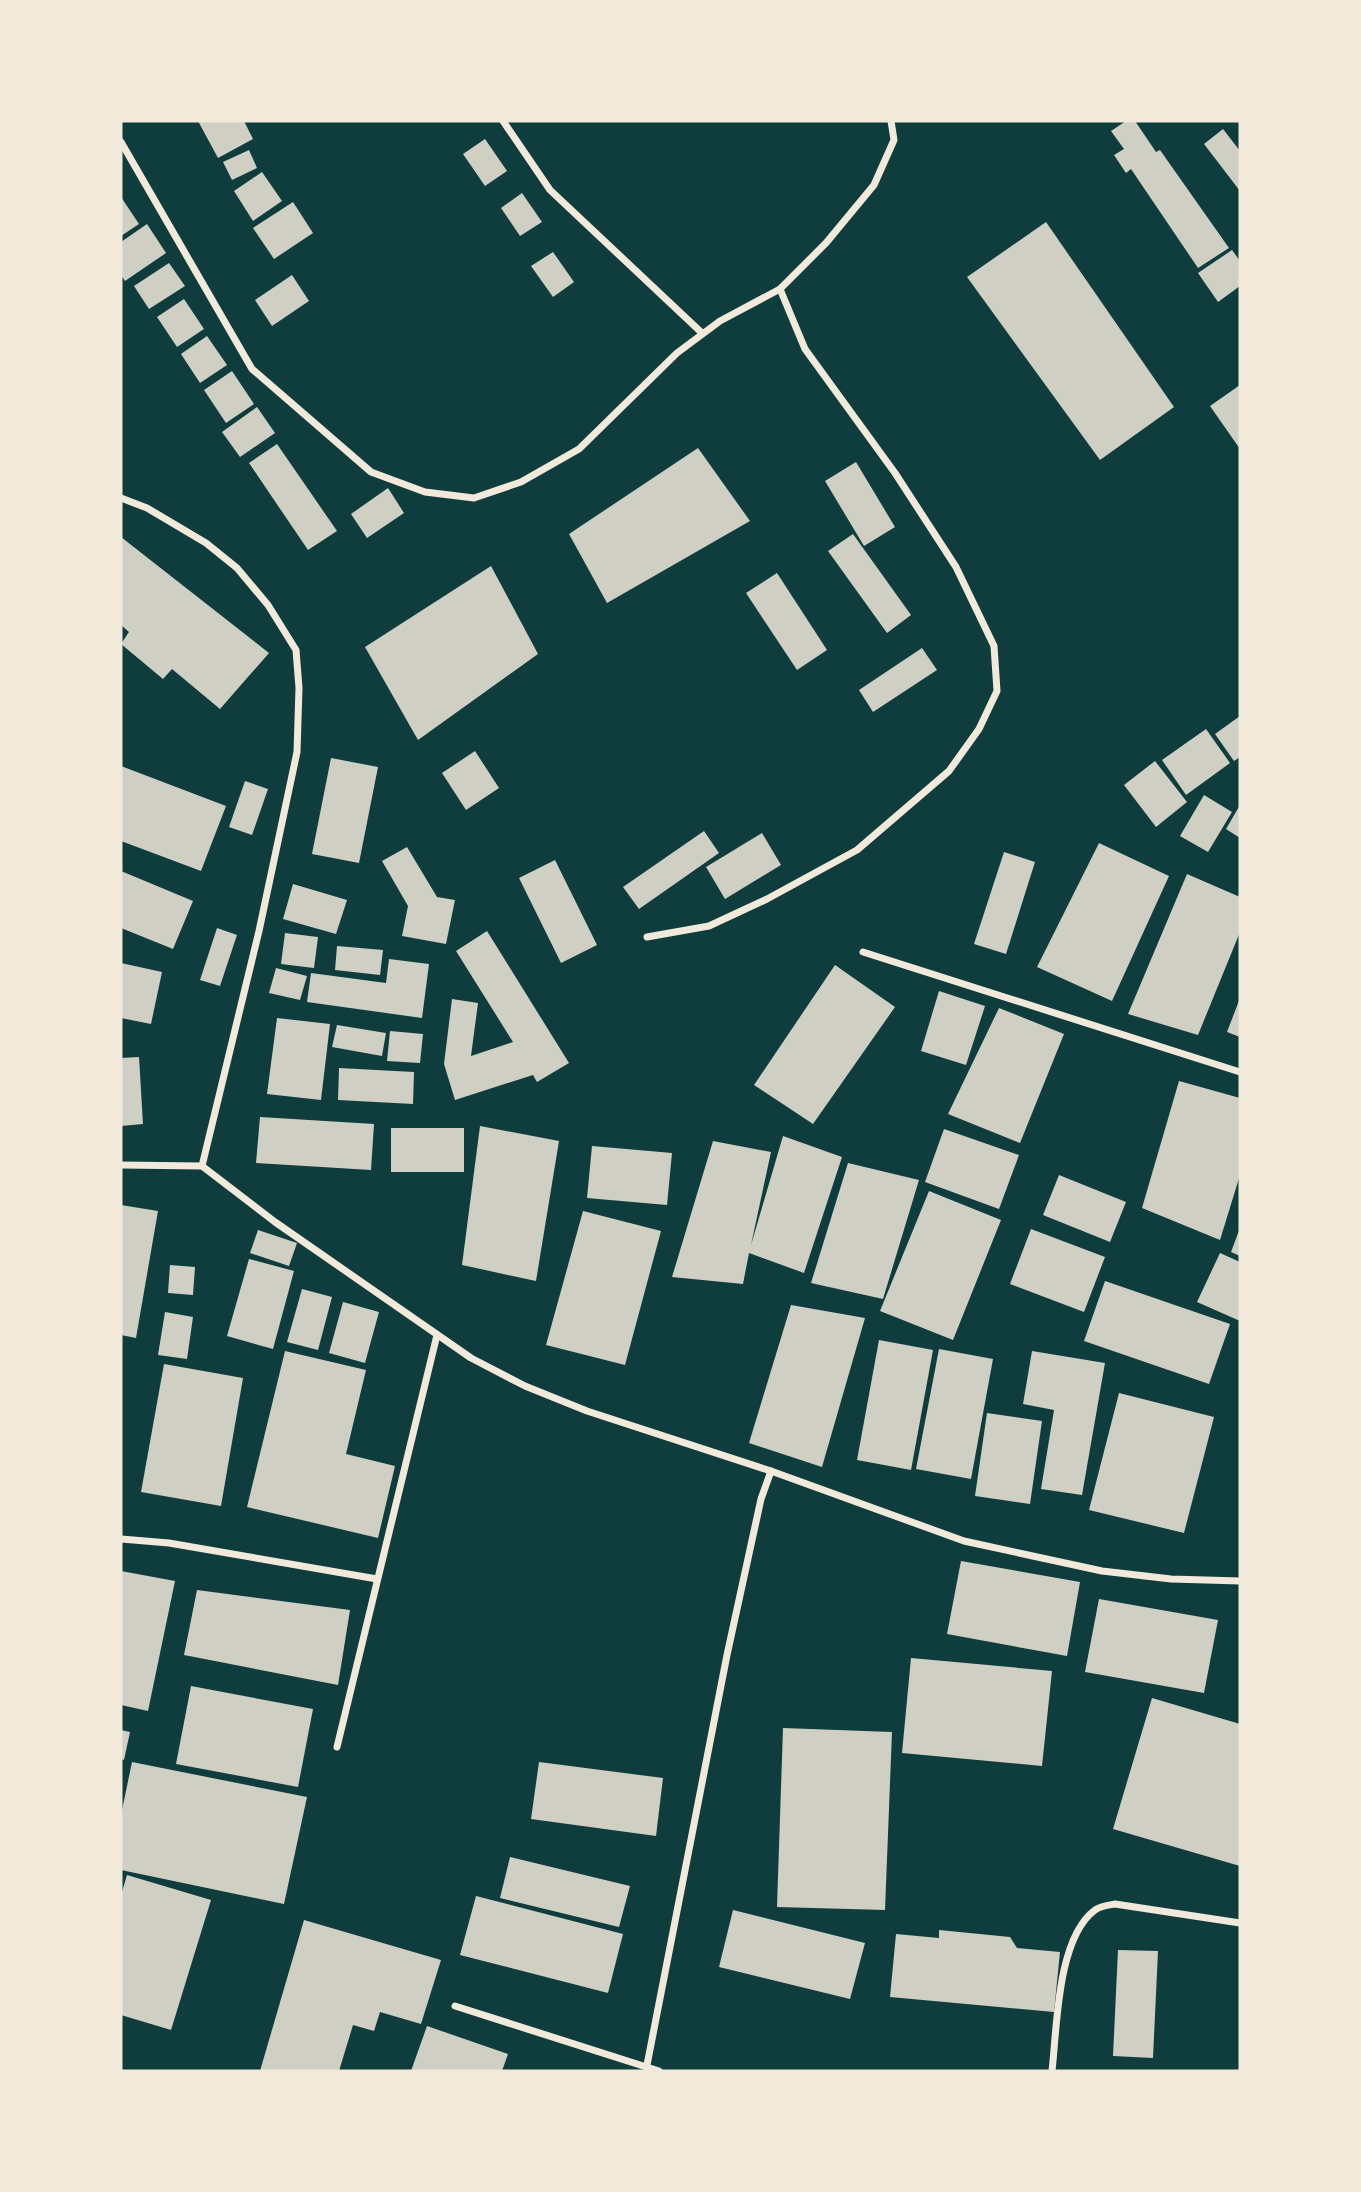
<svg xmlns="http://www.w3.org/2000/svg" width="1361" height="2192" viewBox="0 0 1361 2192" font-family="Ubuntu,sans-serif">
	<rect width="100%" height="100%" fill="#0f3d3e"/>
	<g fill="#cfcfc3">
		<path d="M198,121H244L253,139L218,158Z"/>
		<path d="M1126,121H1135L1156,152L1160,150L1229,248L1198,268L1131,169L1126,173L1114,155L1124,149L1111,131Z"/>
		<path d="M1223,129L1240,151V191L1204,144Z"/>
		<path d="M485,139L507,171L485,186L463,154Z"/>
		<path d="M249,150L257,168L232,180L223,162Z"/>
		<path d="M262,172L282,201L253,221L234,191Z"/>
		<path d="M522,193L542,222L520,236L501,208Z"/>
		<path d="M121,197L139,224L121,236Z"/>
		<path d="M293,202L313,233L274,259L253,228Z"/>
		<path d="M1046,222L1174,407L1100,460L967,277Z"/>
		<path d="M147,224L166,253L125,281L121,275V242Z"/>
		<path d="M1232,250L1240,261V286L1218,302L1198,273Z"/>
		<path d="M553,252L574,282L553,297L531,266Z"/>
		<path d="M169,263L185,286L149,309L134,286Z"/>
		<path d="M292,275L309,301L272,326L255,300Z"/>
		<path d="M184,299L204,329L177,347L157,317Z"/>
		<path d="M207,336L227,365L200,383L181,354Z"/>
		<path d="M232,371L254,404L226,423L204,390Z"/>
		<path d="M1240,385V449L1210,406Z"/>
		<path d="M257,407L275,433L240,457L222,432Z"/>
		<path d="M277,444L337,531L308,550L249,463Z"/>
		<path d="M698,448L750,521L607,603L569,534Z"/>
		<path d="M856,462L895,527L864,546L825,481Z"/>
		<path d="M388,488L404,513L367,538L351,514Z"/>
		<path d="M853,534L911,615L887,633L828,551Z"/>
		<path d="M121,537L269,653L220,709L172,669L163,679L121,644L129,632L121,625Z"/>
		<path d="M491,566L538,654L418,740L365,647Z"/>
		<path d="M777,573L827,650L797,670L746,593Z"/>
		<path d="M922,648L937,670L873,712L859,690Z"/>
		<path d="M1240,716V757L1234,761L1215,734Z"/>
		<path d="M1206,729L1230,763L1186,795L1162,760Z"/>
		<path d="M475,751L499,788L466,810L442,773Z"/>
		<path d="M331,758L378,767L359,863L312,854Z"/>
		<path d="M1155,761L1187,802L1156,827L1124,785Z"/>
		<path d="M121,766L226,806L201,871L121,841Z"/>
		<path d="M245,781L268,789L252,835L229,827Z"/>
		<path d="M1204,795L1232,812L1208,852L1180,836Z"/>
		<path d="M1240,805V838L1226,829Z"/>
		<path d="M704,831L719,853L639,909L623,887Z"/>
		<path d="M762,833L781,865L725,899L706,867Z"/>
		<path d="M1099,843L1169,876L1112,1001L1037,967Z"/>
		<path d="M407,847L437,897L455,900L446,944L402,936L408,906L382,861Z"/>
		<path d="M1004,852L1035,862L1006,954L974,944Z"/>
		<path d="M555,860L597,945L561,963L519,878Z"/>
		<path d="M121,871L193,901L173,949L121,928Z"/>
		<path d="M1187,874L1240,897V932L1198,1035L1128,1014Z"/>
		<path d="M293,884L347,900L336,934L283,919Z"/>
		<path d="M217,928L237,935L220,986L200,980Z"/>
		<path d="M487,931L569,1063L537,1082L533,1075L455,1100L444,1064L452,999L478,1003L471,1056L513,1042L456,951Z"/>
		<path d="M285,933L318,937L314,968L281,964Z"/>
		<path d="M337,946L383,950L380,975L335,970Z"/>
		<path d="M389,959L429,964L422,1018L307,1002L311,973L386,983Z"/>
		<path d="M121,963L162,972L151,1024L121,1018Z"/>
		<path d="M835,965L895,1007L813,1124L754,1085Z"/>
		<path d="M276,968L307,976L300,1000L269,993Z"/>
		<path d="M939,991L985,1006L966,1065L921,1051Z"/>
		<path d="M1240,998V1037L1227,1032Z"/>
		<path d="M999,1008L1064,1034L1020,1143L948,1114Z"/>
		<path d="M277,1018L330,1024L321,1100L267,1094Z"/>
		<path d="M337,1025L386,1033L382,1056L332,1047Z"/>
		<path d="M390,1031L423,1034L420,1063L387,1061Z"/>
		<path d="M139,1057L143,1124L121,1126V1058Z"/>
		<path d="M339,1068L414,1072L413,1104L338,1100Z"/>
		<path d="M1179,1081L1240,1098V1175L1220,1240L1142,1208Z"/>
		<path d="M260,1117L374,1124L371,1170L256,1163Z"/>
		<path d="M480,1126L559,1141L536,1281L462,1265Z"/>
		<rect x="391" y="1128" width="73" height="44"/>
		<path d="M944,1129L1019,1155L999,1209L925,1182Z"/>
		<path d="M783,1136L842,1157L804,1273L749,1253L743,1284L672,1277L713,1141L771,1152L751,1245Z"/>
		<path d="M592,1146L672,1153L667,1205L587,1198Z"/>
		<path d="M848,1163L919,1180L883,1299L811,1283Z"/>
		<path d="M1059,1175L1126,1202L1110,1242L1043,1215Z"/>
		<path d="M929,1191L1001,1220L953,1340L880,1311Z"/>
		<path d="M121,1205L158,1211L136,1338L121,1335Z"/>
		<path d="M583,1211L661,1231L625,1365L546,1345Z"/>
		<path d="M1240,1228V1256L1231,1252Z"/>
		<path d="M1031,1229L1105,1257L1084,1312L1010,1284Z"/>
		<path d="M258,1230L297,1243L289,1266L250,1253Z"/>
		<path d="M1220,1253L1240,1262V1321L1197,1302Z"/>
		<path d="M249,1259L294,1271L273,1349L227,1336Z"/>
		<path d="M170,1265L195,1267L193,1295L168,1293Z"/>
		<path d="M1105,1281L1230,1324L1209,1384L1084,1341Z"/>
		<path d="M302,1289L332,1297L318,1350L287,1342Z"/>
		<path d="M343,1302L379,1312L365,1363L329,1353Z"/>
		<path d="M791,1305L865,1318L822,1467L749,1443Z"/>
		<path d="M165,1312L193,1317L187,1359L158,1355Z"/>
		<path d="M879,1340L933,1350L911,1470L857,1460Z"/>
		<path d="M939,1349L993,1359L971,1479L916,1469Z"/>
		<path d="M285,1351L366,1370L346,1454L395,1466L378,1538L247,1507Z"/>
		<path d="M1032,1351L1105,1363L1082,1495L1041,1489L1054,1410L1023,1404Z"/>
		<path d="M164,1364L243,1378L221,1506L141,1492Z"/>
		<path d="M1119,1393L1214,1417L1184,1533L1089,1510Z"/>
		<path d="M987,1413L1042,1421L1030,1504L975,1496Z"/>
		<path d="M961,1561L1080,1582L1067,1656L947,1634Z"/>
		<path d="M121,1571L175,1581L148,1711L121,1705Z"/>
		<path d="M197,1590L350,1610L338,1685L184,1655Z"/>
		<path d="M1099,1599L1218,1620L1204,1693L1085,1672Z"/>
		<path d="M911,1658L1052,1671L1042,1766L902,1753Z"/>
		<path d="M191,1686L313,1709L298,1787L176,1764Z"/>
		<path d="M1152,1698L1240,1724V1866L1113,1829Z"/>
		<path d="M783,1728L892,1732L885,1910L777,1907Z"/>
		<path d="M121,1730L130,1732L124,1760L121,1759Z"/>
		<path d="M132,1762L307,1797L284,1904L121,1870V1815Z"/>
		<path d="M539,1762L663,1778L656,1836L531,1819Z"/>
		<path d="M510,1857L630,1886L619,1927L500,1898Z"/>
		<path d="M127,1875L211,1900L171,2030L121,2015V1895Z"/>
		<path d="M476,1896L623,1934L608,1993L460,1955Z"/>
		<path d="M733,1910L865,1943L850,1999L719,1967Z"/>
		<path d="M304,1920L441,1960L421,2024L380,2012L374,2031L353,2025L339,2071H260Z"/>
		<path d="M939,1930L1010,1937L1017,1948L1060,1952L1054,2012L890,1997L896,1934L939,1938Z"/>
		<path d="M1118,1950L1158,1951L1153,2058L1113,2056Z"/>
		<path d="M427,2026L508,2054L502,2071H411Z"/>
	</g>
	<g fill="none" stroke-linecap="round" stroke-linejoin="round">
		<g stroke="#f1e9da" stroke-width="7">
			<path d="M503,121L550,190L702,333"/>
			<path d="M121,142L252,369L371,472L425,492L474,498L521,482L579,449L677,353L720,321L780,289L826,243L874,185L894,140L891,121"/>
			<path d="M121,498L147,508L206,543L237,568L268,605L296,650L299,688L297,752L259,931L202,1166"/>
			<path d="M647,937L709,926L767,899L857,850L949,771L979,729L997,691L994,646L956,567L895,473L805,349L780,289"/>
			<path d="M863,952L1240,1072"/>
			<path d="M121,1165L202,1166L275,1222L471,1358L525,1386L587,1411L771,1471L964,1541L1102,1571L1171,1579L1240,1581"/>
			<path d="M121,1539L169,1543L377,1579"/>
			<path d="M337,1747L437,1335"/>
			<path d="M455,2006L659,2071"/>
			<path d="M647,2065L727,1655L761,1499L771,1471"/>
			<path d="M1052,2071C1057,2028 1057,1938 1095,1910C1100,1906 1109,1905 1115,1904L1240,1923"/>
		</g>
	</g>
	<rect width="1361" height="2192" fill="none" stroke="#f1e9da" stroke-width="245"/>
</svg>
